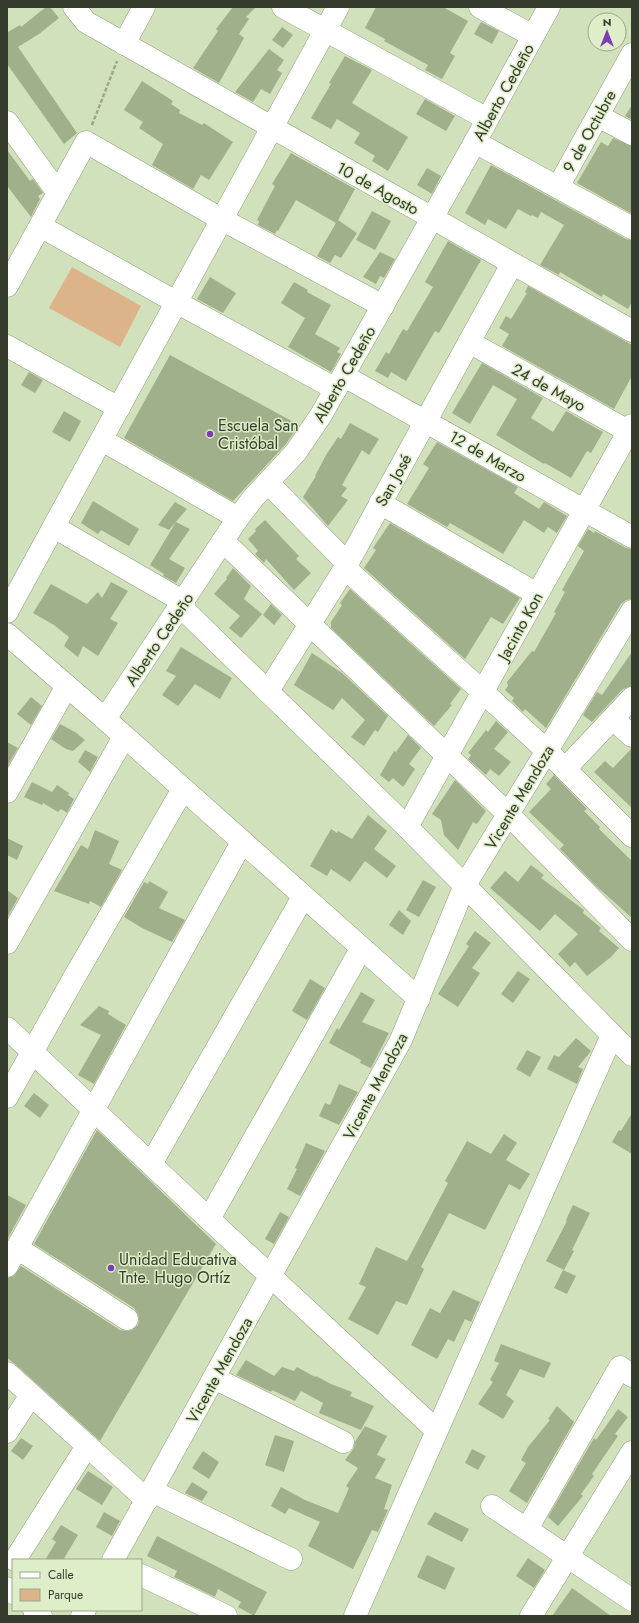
<svg xmlns="http://www.w3.org/2000/svg" width="639" height="1623" viewBox="0 0 639 1623" font-family="Jost,sans-serif">
	<rect width="100%" height="100%" fill="#d1e1bb"/>
	<path fill="#ddb48a" d="M72,267L141,306L120,347L49,308Z"/>
	<g fill="#a0b08b">
		<path d="M46,7H50L59,18L39,34L18,47L77,133L64,144L7,64V30L8,32L20,25L21,27Z"/>
		<path d="M233,7H256L246,17L249,19L239,34L244,38L219,83L193,68L218,31L216,29Z"/>
		<path d="M376,7H443L468,21L450,53L455,56L442,79L425,70L428,65L384,41L385,39L365,28Z"/>
		<path d="M481,22L499,31L492,44L474,34Z"/>
		<path d="M282,27L293,35L283,48L272,40Z"/>
		<path d="M269,49L284,60L277,70L282,73L270,94L261,89L253,102L235,92Z"/>
		<path d="M345,56L372,70L352,103L408,137L388,171L372,161L375,156L354,143L360,133L337,119L331,129L311,118L331,84L329,83Z"/>
		<path d="M142,81L173,101L171,104L180,110L179,113L202,125L204,123L233,142L209,180L201,175L193,189L152,165L163,144L139,128L143,122L124,110Z"/>
		<path d="M425,99L455,116L446,131L416,114Z"/>
		<path d="M632,105V120L625,116Z"/>
		<path d="M613,138L632,146V214L577,183L601,142L608,146Z"/>
		<path d="M7,150L30,181L33,179L43,193L38,196L40,199L31,217L7,186Z"/>
		<path d="M291,153L355,189L337,222L338,220L357,233L341,258L335,255L330,263L317,256L336,223L296,200L278,231L277,230L275,234L258,225L259,221L257,220L275,186L272,184Z"/>
		<path d="M491,165L626,239L632,240V302L628,309L603,294L602,297L560,272L559,275L540,265L564,225L541,212L538,218L532,215L531,216L518,209L506,229L488,219L485,225L465,213Z"/>
		<path d="M427,168L441,176L432,194L417,185Z"/>
		<path d="M372,211L391,221L375,250L356,240Z"/>
		<path d="M448,241L481,260L439,333L435,331L406,381L391,372L388,378L375,371L386,352L389,354L403,329L407,331L433,287L425,282Z"/>
		<path d="M380,252L395,259L384,278L380,276L376,284L363,277Z"/>
		<path d="M210,277L236,293L223,313L197,299Z"/>
		<path d="M294,282L308,290L307,292L331,305L315,334L340,348L337,352L341,354L331,372L288,347L305,318L281,303Z"/>
		<path d="M528,286L632,345V376L614,409L502,346L509,334L499,328L506,316L511,319L527,293L525,292Z"/>
		<path d="M170,355L299,425L286,444L233,501L124,438Z"/>
		<path d="M482,363L543,398L531,418L553,432L566,411L603,432L591,453L587,451L571,478L545,463L544,464L496,435L517,399L493,385L470,424L452,413Z"/>
		<path d="M29,372L43,380L35,393L21,385Z"/>
		<path d="M64,411L81,421L70,442L52,432Z"/>
		<path d="M350,423L379,439L369,455L362,450L342,485L347,488L341,496L348,500L328,526L303,497L316,476H315L326,455L338,437L341,439Z"/>
		<path d="M437,442L518,487L514,493L539,509L544,502L567,516L557,533L548,527L544,533L524,520L503,554L450,523L447,527L407,504L429,468L423,464Z"/>
		<path d="M93,501L139,529L129,546L101,530L98,534L81,523Z"/>
		<path d="M175,502L187,509L169,530L158,525Z"/>
		<path d="M265,520L299,556L296,559L311,573L294,590L266,559L264,563L255,554L258,551L248,539L256,531L255,529Z"/>
		<path d="M176,522L190,529L169,559L185,568L176,583L163,576L164,574L150,565Z"/>
		<path d="M390,523L520,598L503,624L491,617L465,659L364,568L376,550L373,548Z"/>
		<path d="M588,529L594,533L595,531L626,548L632,549V599L626,600L621,604L546,728L525,709L523,712L512,701L514,698L505,690L508,686L507,682L532,651L534,652L556,613L554,612L565,592L562,590L584,551L578,546Z"/>
		<path d="M233,568L251,586L244,599L262,614L241,638L229,628L240,616L214,594L227,579L226,578Z"/>
		<path d="M111,582L128,591L110,619L118,623L98,656L83,646L78,657L64,646L69,637L54,625L33,613L51,584L87,604L98,592L102,598Z"/>
		<path d="M350,589L461,689L450,704L452,705L434,726L331,628V622L342,605L340,603Z"/>
		<path d="M271,604L282,615L274,625L263,615Z"/>
		<path d="M181,647L232,678L220,699L195,684L178,706L162,695L176,676L166,671Z"/>
		<path d="M632,652V686L623,689L592,722L583,715L597,692L602,695Z"/>
		<path d="M312,653L342,673L388,716L378,732L375,730L364,746L351,737L365,720L342,698L333,710L294,685Z"/>
		<path d="M31,697L42,706L31,725L17,714Z"/>
		<path d="M496,721L508,732L494,749L511,762L499,776L490,769L486,775L468,759L471,755L468,753L486,730L488,732Z"/>
		<path d="M60,724L75,732L85,740L73,751L66,749L51,739Z"/>
		<path d="M408,735L421,748L409,764L415,769L403,787L393,778L389,782L380,775L394,751L396,752Z"/>
		<path d="M7,742L18,748L7,767Z"/>
		<path d="M632,748V808L594,772L605,761L613,768Z"/>
		<path d="M85,750L98,757L90,772L78,762Z"/>
		<path d="M554,775L587,809L584,811L600,827L599,829L632,861V918L595,885L560,849L564,845L529,812L551,789L546,784Z"/>
		<path d="M455,780L486,811L477,824L473,822L458,850L444,835L441,820L432,814Z"/>
		<path d="M32,782L52,792L57,785L69,793L68,795L74,799L67,813L61,809L58,812L43,803L42,805L24,797Z"/>
		<path d="M368,815L387,831L374,849L396,866L387,878L365,861L350,882L331,869L327,876L310,866L331,829L337,833L338,831L352,839Z"/>
		<path d="M95,830L119,841L109,864L122,870L101,907L90,901L89,904L54,891L81,845L88,849Z"/>
		<path d="M7,838L23,846L17,860L7,855Z"/>
		<path d="M531,865L544,875L541,878L584,910L583,913L601,928L599,931L619,948L611,957L587,976L575,962L570,967L558,954L578,934L555,914L540,931L490,888L505,871L518,882Z"/>
		<path d="M423,880L436,887L419,917L406,910Z"/>
		<path d="M149,881L168,892L159,908L185,920L172,942L142,928L124,917L144,882L148,884Z"/>
		<path d="M7,890L18,898L7,918Z"/>
		<path d="M399,910L411,921L403,935L389,925Z"/>
		<path d="M475,931L491,943L472,968L480,973L458,1007L438,994L469,946L466,944Z"/>
		<path d="M518,971L530,979L513,1003L501,994Z"/>
		<path d="M310,979L325,988L307,1020L292,1011Z"/>
		<path d="M361,992L375,1000L362,1022L389,1033L371,1068L360,1063L361,1060L329,1043L337,1028L339,1030Z"/>
		<path d="M99,1006L109,1011L108,1014L126,1025L94,1084L78,1075L101,1035L80,1025Z"/>
		<path d="M576,1038L591,1051L578,1067L583,1069L577,1084L547,1069L554,1055L559,1057Z"/>
		<path d="M527,1050L541,1057L530,1077L516,1069Z"/>
		<path d="M339,1084L358,1092L339,1125L319,1116L325,1103L330,1105Z"/>
		<path d="M34,1093L49,1105L40,1118L24,1106Z"/>
		<path d="M632,1113V1154L612,1142L619,1130L621,1131Z"/>
		<path d="M97,1130L216,1244L100,1441L15,1364L7,1358V1278L14,1276L21,1266L120,1330L126,1331L132,1330L138,1325L139,1319L138,1314L134,1308L34,1244Z"/>
		<path d="M504,1134L517,1143L506,1160L530,1174L520,1190L509,1184L485,1230L449,1213L421,1267L424,1269L407,1305L396,1301L378,1335L348,1319L366,1287L359,1284L376,1247L407,1261L448,1183L445,1181L467,1141L491,1154Z"/>
		<path d="M306,1143L325,1151L300,1196L287,1189L297,1169L295,1168Z"/>
		<path d="M7,1195L26,1205L7,1240Z"/>
		<path d="M573,1205L590,1213L572,1250L574,1251L564,1270L546,1261L567,1221L566,1220Z"/>
		<path d="M280,1212L289,1217L274,1244L265,1239Z"/>
		<path d="M563,1270L576,1276L567,1294L554,1288Z"/>
		<path d="M453,1290L480,1302L471,1322L465,1319L454,1342L448,1339L437,1359L411,1345L430,1308L440,1313Z"/>
		<path d="M501,1344L551,1363L544,1378L520,1369L506,1395L514,1401L503,1419L478,1404L493,1382L490,1380L499,1363L494,1361Z"/>
		<path d="M246,1360L274,1376L282,1367L294,1371L297,1367L315,1377L316,1376L331,1384L352,1392L350,1396L374,1406L361,1430L319,1413L323,1403L301,1391L295,1401L272,1390L271,1392L236,1375Z"/>
		<path d="M557,1406L574,1422L527,1503L509,1491L526,1463L521,1460L528,1447L550,1420L548,1419Z"/>
		<path d="M618,1409L628,1417L615,1434L618,1436L592,1474L594,1476L581,1494L583,1496L558,1526L548,1517L594,1438L596,1440Z"/>
		<path d="M365,1426L387,1436L377,1455L386,1459L375,1478L392,1485L384,1509L388,1510L378,1532L372,1530L353,1569L308,1546L320,1522L289,1508L285,1514L271,1506L281,1487L305,1500L338,1513L349,1488L346,1486L358,1468L345,1460L354,1448L355,1442Z"/>
		<path d="M275,1435L294,1441L284,1472L265,1465Z"/>
		<path d="M21,1438L33,1446L23,1460L11,1451Z"/>
		<path d="M472,1449L486,1456L478,1470L465,1463Z"/>
		<path d="M203,1451L219,1462L209,1479L192,1468Z"/>
		<path d="M88,1471L113,1487L102,1505L76,1489Z"/>
		<path d="M192,1482L208,1492L202,1501L185,1493Z"/>
		<path d="M104,1512L120,1521L112,1536L96,1527Z"/>
		<path d="M435,1512L469,1529L462,1542L427,1524Z"/>
		<path d="M61,1525L78,1535L63,1560H45L56,1542L52,1539Z"/>
		<path d="M157,1536L267,1592L254,1616L238,1607L241,1602L218,1589L215,1597L174,1577L177,1571L147,1556Z"/>
		<path d="M427,1555L455,1568L445,1590L417,1577Z"/>
		<path d="M528,1558L545,1570L534,1588L516,1576Z"/>
		<path d="M572,1588L611,1616H552Z"/>
	</g>
	<g fill="none" stroke-linecap="round" stroke-linejoin="round">
		<g stroke="#909f7b" stroke-width="23">
			<g id="minor">
				<path d="M74,7L86,22L632,331"/>
				<path d="M283,7L487,119"/>
				<path d="M480,7L533,36"/>
				<path d="M124,44L144,7"/>
				<path d="M598,116L632,134"/>
				<path d="M7,122L58,193"/>
				<path d="M475,142L632,228"/>
				<path d="M558,187L632,54"/>
				<path d="M40,226L176,302L336,389"/>
				<path d="M7,286L86,142L221,219L383,306"/>
				<path d="M469,342L628,431"/>
				<path d="M7,346L119,408"/>
				<path d="M344,376L632,537"/>
				<path d="M102,440L238,518"/>
				<path d="M268,483L347,563"/>
				<path d="M380,503L537,594"/>
				<path d="M54,527L184,602"/>
				<path d="M223,541L509,815L632,940"/>
				<path d="M345,568L483,692L547,751L632,836"/>
				<path d="M180,606L407,827L632,1055"/>
				<path d="M7,612L338,7"/>
				<path d="M7,634L105,719L419,999"/>
				<path d="M268,691L345,568L512,264"/>
				<path d="M105,719L238,518L254,497L296,452L321,415L475,142L549,7"/>
				<path d="M613,719L632,736"/>
				<path d="M565,769L632,698"/>
				<path d="M7,792L67,686"/>
				<path d="M407,827L632,425"/>
				<path d="M7,943L124,737"/>
				<path d="M7,1028L209,1219L436,1430"/>
				<path d="M7,1097L75,976L183,789"/>
				<path d="M151,1164L303,897"/>
				<path d="M209,1219L361,949"/>
				<path d="M17,1248L127,1319"/>
				<path d="M7,1266L242,842"/>
				<path d="M7,1373L147,1500"/>
				<path d="M214,1378L343,1442"/>
				<path d="M7,1432L31,1395"/>
				<path d="M152,1491L291,1559"/>
				<path d="M492,1506L632,1600"/>
				<path d="M527,1529L620,1367L632,1376"/>
				<path d="M15,1560L87,1446"/>
				<path d="M113,1560L401,1040L465,885L632,611"/>
				<path d="M141,1575L226,1616"/>
				<path d="M7,1588L13,1593"/>
				<path d="M34,1610L41,1616"/>
				<path d="M82,1616L85,1610"/>
				<path d="M355,1616L612,1035"/>
				<path d="M531,1616L632,1452"/>
			</g>
		</g>
		<path stroke="#9ca88a" stroke-width="2.5" stroke-dasharray="4 2" stroke-linecap="butt" d="M92,125L117,61"/>
		<use href="#minor" stroke="#fff" stroke-width="22"/>
	</g>
	<g fill="#7d3cb1" stroke="#deeec8" stroke-width="1.5">
		<circle cx="210" cy="434" r="4"/>
		<circle cx="111" cy="1268" r="4"/>
	</g>
	<g text-anchor="middle" stroke-width="3" stroke-linejoin="round" paint-order="stroke">
		<g font-size="16" fill="#363c2d" stroke="#deeec8">
			<text transform="translate(503 92) rotate(-61)" y="6">Alberto Cedeño</text>
			<text transform="translate(589 131) rotate(-61)" y="6">9 de Octubre</text>
			<text transform="translate(378 188) rotate(29)" y="6">10 de Agosto</text>
			<text transform="translate(344 374) rotate(-60)" y="6">Alberto Cedeño</text>
			<text transform="translate(549 387) rotate(29)" y="6">24 de Mayo</text>
			<text transform="translate(488 456) rotate(30)" y="6">12 de Marzo</text>
			<text transform="translate(393 480) rotate(-61)" y="6">San José</text>
			<text transform="translate(520 626) rotate(-61)" y="6">Jacinto Kon</text>
			<text transform="translate(159 639) rotate(-56)" y="6">Alberto Cedeño</text>
			<text transform="translate(519 797) rotate(-59)" y="6">Vicente Mendoza</text>
			<text transform="translate(375 1086) rotate(-62)" y="6">Vicente Mendoza</text>
			<text transform="translate(219 1370) rotate(-61)" y="6">Vicente Mendoza</text>
		</g>
		<g font-size="16" fill="#363c2d" stroke="#deeec8" text-anchor="start">
			<text x="218" y="431">Escuela San<tspan x="218" dy="18">Cristóbal</tspan></text>
			<text x="119" y="1265">Unidad Educativa<tspan x="119" dy="18">Tnte. Hugo Ortíz</tspan></text>
		</g>
	</g>
	<rect width="639" height="1623" fill="none" stroke="#363c2d" stroke-width="16"/>
	<rect x="12" y="1559" width="130" height="52" fill="#deeec8" stroke="#9ba78a"/>
	<rect x="20" y="1572" width="20" height="6" fill="#ffffff" stroke="#9ba78a"/>
	<text x="48" y="1579" font-size="12" fill="#363c2d">Calle</text>
	<rect x="20" y="1589" width="20" height="12" fill="#ddb48a" stroke="#9ba78a"/>
	<text x="48" y="1599" font-size="12" fill="#363c2d">Parque</text>
	<g transform="translate(607 32)"><circle r="19" fill="#deeec8" stroke="#9ba78a"/>
	<path d="M0-3L7 15L0 10L-7 15Z" fill="#7d3cb1"/>
	<text y="-6" font-size="11" font-weight="bold" text-anchor="middle" fill="#363c2d">N</text>
	</g>
</svg>
